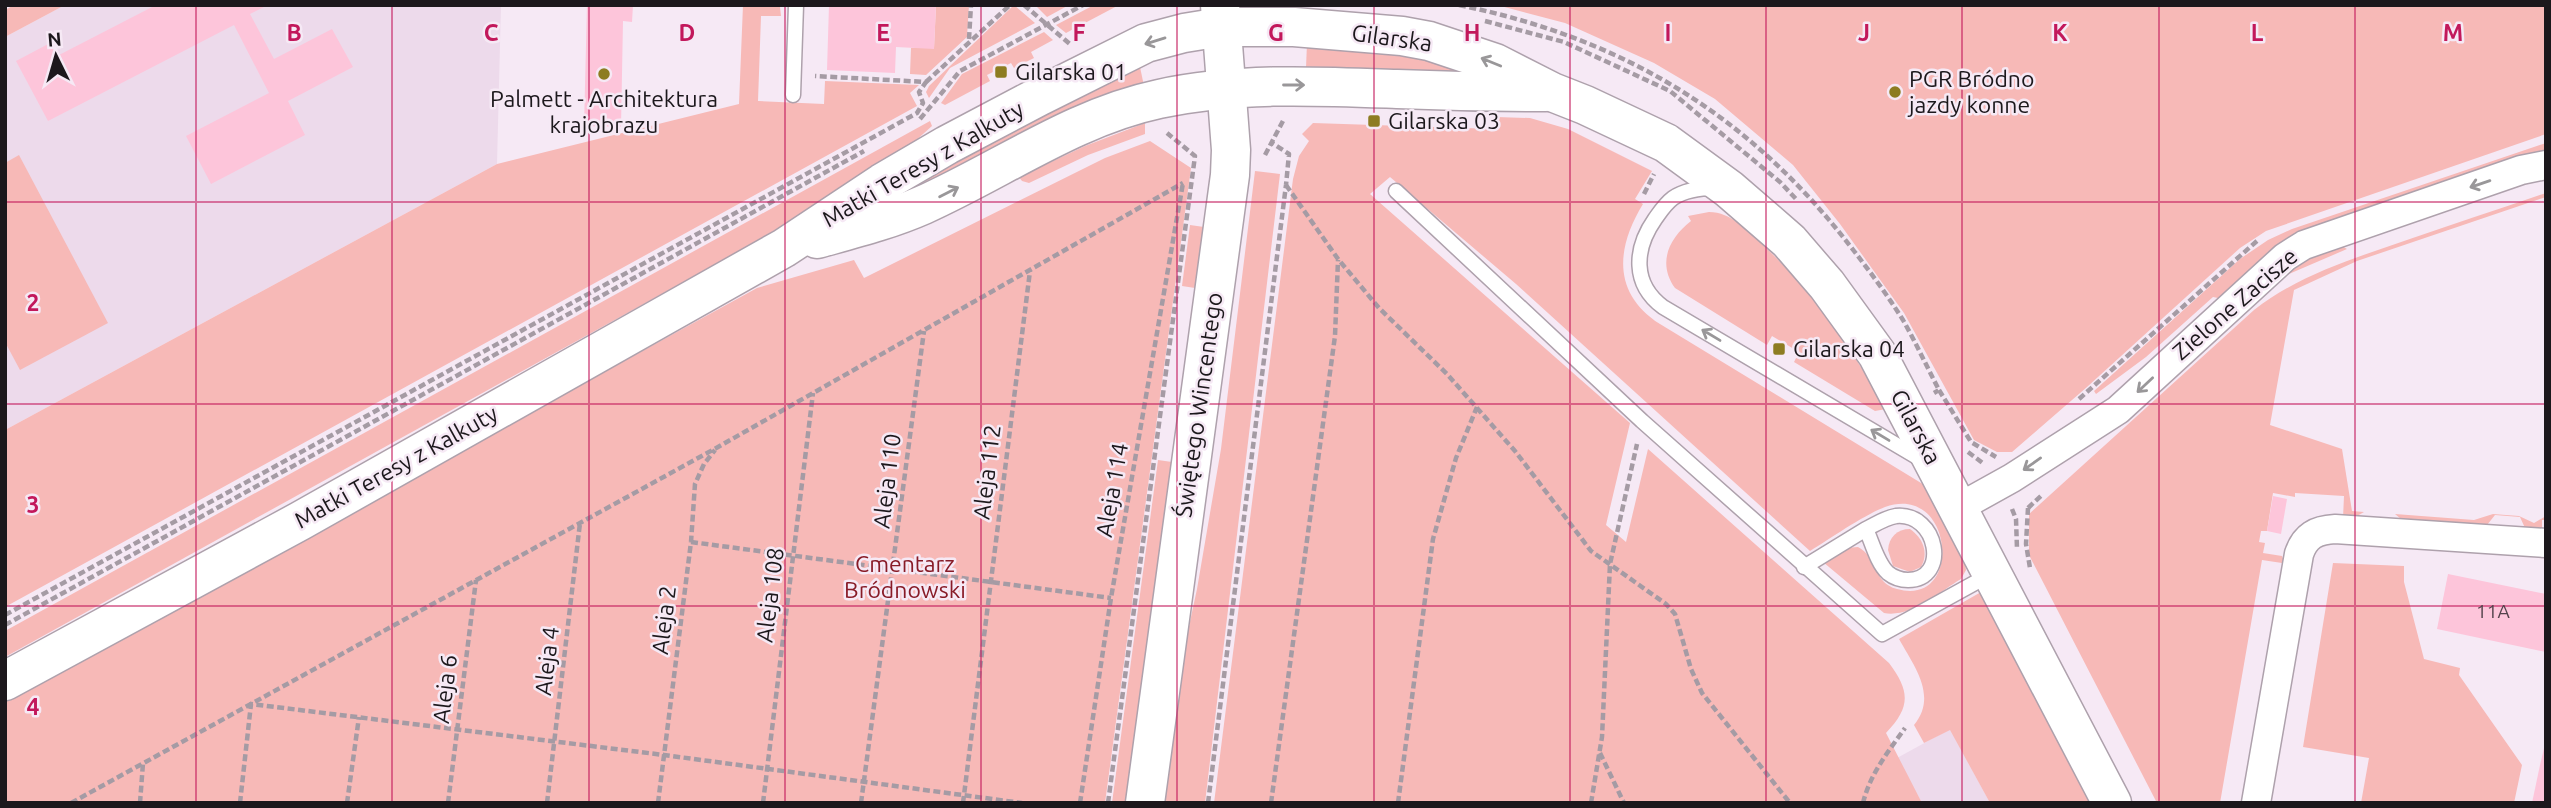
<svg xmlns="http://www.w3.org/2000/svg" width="2551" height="808" viewBox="0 0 2551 808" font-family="Ubuntu,sans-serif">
	<rect width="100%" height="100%" fill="#f6e9f5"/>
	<g fill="#eddaeb">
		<path d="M65,5H501L497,164L5,430V37Z"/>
		<path d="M1950,729L1990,803H1922L1897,758Z"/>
	</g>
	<g fill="#f7b9b7">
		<path d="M14,5H65L5,37V10Z"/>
		<path d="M743,5L780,7L781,16H761L758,101L824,104L825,81L919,85L910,93L917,106L5,607V430L497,164L739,104Z"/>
		<path d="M936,5H969L967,37L926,75L910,74L911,48H934Z"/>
		<path d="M1014,5L1035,23L950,68L929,98L926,92L929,86Z"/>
		<path d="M1035,5H1069L1047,17Z"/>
		<path d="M1094,5H1119L1066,33L1056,25Z"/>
		<path d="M1497,5H2546V134L2266,231L2240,248L2087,387L2012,452H1997L1974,440L1904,313L1840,224L1793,165L1715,99L1654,63L1565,23Z"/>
		<path d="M1044,32L1053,40L1031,52L1034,58L1014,68L1011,63L987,75L990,81L945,105L941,103L962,74Z"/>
		<path d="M1307,43L1452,60L1456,69L1453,72L1306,68Z"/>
		<path d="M1140,67L1144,86L893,201L886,190Z"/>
		<path d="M1496,117L1530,118L1568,129L1652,171L1635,199L1643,204C1616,248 1612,293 1660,324L1926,486L1965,563L1966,570L1961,579C1939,592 1911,618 1884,613L1823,562L1846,548L1858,547C1877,556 1873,583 1897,589C1964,608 1954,482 1885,507C1864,515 1831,538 1810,551L1516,284L1390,177L1370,194L1630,423L1606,525L1626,542L1648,449L1889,663C1910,691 1911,707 1886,733L1922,803H1214L1293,179L1299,156L1309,141L1302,134L1313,123L1495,129Z"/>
		<path d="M930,121L932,126L894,160L810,212L5,657V631Z"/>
		<path d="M1145,123V134L1088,155L1029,183L1022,181L1019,177L1085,146Z"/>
		<path d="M1150,141L1191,168L1105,803H5V701L757,288L854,260L864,278L1105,158Z"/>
		<path d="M2546,143V154L2317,231L2223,299L2213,297L2146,357L2096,394L2094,391L2240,259L2268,240L2292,229Z"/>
		<path d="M19,155L108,323L20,370L5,342V163Z"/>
		<path d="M1255,171L1280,174L1205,803H1163L1180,668L1197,589L1221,449Z"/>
		<path d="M2546,193V197L2357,261L2294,290L2270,425L2342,449L2352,511L2364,512L2357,516L2343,518L2344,496L2295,493V497L2273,493L2267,531H2261L2259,542L2265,543L2263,553L2282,556L2284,561L2282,563L2262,560L2220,803H2157L2029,555V514L2254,310C2299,275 2352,259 2404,241C2451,225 2499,209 2546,193Z"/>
		<path d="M1709,212C1731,212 1748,231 1763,245C1814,293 1852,349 1886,409L1875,411L1794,362L1799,352L1772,336L1767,345L1675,288C1657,263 1669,238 1691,221L1688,216Z"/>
		<path d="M1190,225L1204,227L1195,288L1182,286Z"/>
		<path d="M2335,242L2347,249L2282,277L2270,280Z"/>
		<path d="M1158,460L1172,462L1130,803H1112Z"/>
		<path d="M2395,514L2474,520L2493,514L2519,516L2534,523L2546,516V520H2542V531L2525,528L2520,517L2495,515L2487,525L2413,523L2401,519Z"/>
		<path d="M1910,529C1923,538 1929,553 1921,567L1910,572L1893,566L1888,550C1889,537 1897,529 1910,529Z"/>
		<path d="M2333,563L2404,566V582L2424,659L2460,668L2459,675L2522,765L2514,803H2361L2369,758L2303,747Z"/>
		<path d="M1981,592L2079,781L2091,803H1990L1950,730L1924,743L1914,725C1938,696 1914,666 1899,639Z"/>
	</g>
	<g fill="#fdc5da">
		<path d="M156,5H268L250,14L274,59L332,29L353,67L288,101L305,135L211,184L186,136L269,93L234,25L48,121L16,61L52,42L59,55Z"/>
		<path d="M587,5H633L632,22L623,21L621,127L584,126Z"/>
		<path d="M829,5H936L934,49L896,47L895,73L827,70Z"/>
		<path d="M2273,496L2287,499L2281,534L2267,531Z"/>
		<path d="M2448,574L2546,594V652L2437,629Z"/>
		<path d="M2545,744L2546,803H2532L2540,765Z"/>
	</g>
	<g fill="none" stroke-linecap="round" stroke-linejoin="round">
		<g stroke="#aea1ac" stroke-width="17">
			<g id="lane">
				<path d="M793,95L796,5"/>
				<path d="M1715,188C1700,188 1685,190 1673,198C1665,204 1660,212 1655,219C1634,249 1632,284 1663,307L1922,460"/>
				<path d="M1396,191L1642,421L1882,634L1991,574"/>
				<path d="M1804,567L1866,529C1872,542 1877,563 1888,573C1893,577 1901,580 1908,580C1950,580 1938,512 1896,516C1885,518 1876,524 1866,529"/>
			</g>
		</g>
		<g stroke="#aea1ac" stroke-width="31">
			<g id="street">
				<path d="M1958,508L2012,478L2118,410L2285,257L2304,245L2521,170L2546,165"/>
				<path d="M2256,803L2299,554C2305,536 2316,530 2335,529L2546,543"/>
			</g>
		</g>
		<g stroke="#aea1ac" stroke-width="41">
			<g id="secondary">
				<path d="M817,239C853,229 889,220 923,205C1001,170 1074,117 1159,99C1237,82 1318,86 1397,89C1447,91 1496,92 1546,92"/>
				<path d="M5,681L300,521L784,248L882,183L947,145L1038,97L1146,43L1184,33L1221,27H1294L1402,36L1429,41L1495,63L1552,92L1585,105L1666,143L1729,189L1789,241L1827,285L1877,354L2112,803"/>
				<path d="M1145,803L1230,175L1231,150L1220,5"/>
			</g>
		</g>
		<g stroke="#a59ba4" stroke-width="4.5" stroke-dasharray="7 3.5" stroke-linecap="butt">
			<path d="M1024,5L1071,45"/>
			<path d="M1459,5C1625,39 1751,116 1854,251C1871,273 1888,296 1903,320C1916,343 1927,367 1939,390L1934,393"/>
			<path d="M1485,21L1564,42L1670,91L1780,182L1797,200"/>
			<path d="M969,39L971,5"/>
			<path d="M926,82L1010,5"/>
			<path d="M920,119L960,71L1083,5"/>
			<path d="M1265,155L1284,119"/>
			<path d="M1286,185L1338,259L1379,308L1447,374L1515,451L1591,551L1666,604L1675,614L1691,669L1702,693L1790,803"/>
			<path d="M1644,194L1654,174"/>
			<path d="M1939,390L1971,442L1996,457"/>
			<path d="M2079,399L2258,240"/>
			<path d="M1968,452L1984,464"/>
			<path d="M2028,508L2043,494"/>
			<path d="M2028,508L2026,544L2030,568"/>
			<path d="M2012,509L2016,519L2017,549"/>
			<path d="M691,542L1111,598"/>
			<path d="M5,615L917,113L923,103L919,92L926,82L815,76"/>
			<path d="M5,625L864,151"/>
			<path d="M1600,753L1624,803"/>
			<path d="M71,803L718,447L1183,183"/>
			<path d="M140,803L143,763"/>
			<path d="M240,803L251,704L664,755L1022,803"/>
			<path d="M347,803L359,717"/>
			<path d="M448,803L476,580"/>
			<path d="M547,803L580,523"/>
			<path d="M658,803L691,542L695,484L704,464L715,450"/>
			<path d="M763,803L813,393"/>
			<path d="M861,803L924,331"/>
			<path d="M963,803L1030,271"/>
			<path d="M1080,803L1111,598L1183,183"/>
			<path d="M1108,803L1195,156L1167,133"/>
			<path d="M1208,803L1286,185L1289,154L1272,143"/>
			<path d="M1271,803L1335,336L1338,260"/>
			<path d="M1398,803L1433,539L1456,458L1477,407"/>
			<path d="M1591,803L1602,737L1610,564L1637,444"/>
			<path d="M1863,803C1870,774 1888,752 1905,728"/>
		</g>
		<use href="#lane" stroke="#fff" stroke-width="14"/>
		<use href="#street" stroke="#fff" stroke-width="28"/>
		<use href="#secondary" stroke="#fff" stroke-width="38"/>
	</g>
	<defs><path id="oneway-shaft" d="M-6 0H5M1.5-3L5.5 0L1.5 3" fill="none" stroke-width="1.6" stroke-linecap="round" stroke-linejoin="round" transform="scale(1.75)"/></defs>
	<g stroke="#999799">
		<use href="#oneway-shaft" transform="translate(1155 41) rotate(163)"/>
		<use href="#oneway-shaft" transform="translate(1491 62) rotate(-158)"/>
		<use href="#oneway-shaft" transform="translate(1294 85)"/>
		<use href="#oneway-shaft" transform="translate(2480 184) rotate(161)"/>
		<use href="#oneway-shaft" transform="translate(949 192) rotate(-27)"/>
		<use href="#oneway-shaft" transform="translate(1711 335) rotate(-149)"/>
		<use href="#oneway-shaft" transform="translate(2145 385) rotate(137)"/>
		<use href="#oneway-shaft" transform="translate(1880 435) rotate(-149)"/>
		<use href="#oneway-shaft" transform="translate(2032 464) rotate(145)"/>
	</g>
	<path fill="none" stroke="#c2185b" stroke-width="2" stroke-opacity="0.55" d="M196,5V803M392,5V803M589,5V803M785,5V803M981,5V803M1177,5V803M1374,5V803M1570,5V803M1766,5V803M1962,5V803M2159,5V803M2355,5V803M5,202H2546M5,404H2546M5,606H2546"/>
	<g fill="#8d7c21" stroke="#f6e9f5" stroke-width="2.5">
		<rect x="994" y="65" width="14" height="14" rx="3.5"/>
		<circle cx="604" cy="74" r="7"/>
		<circle cx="1895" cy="92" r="7"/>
		<rect x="1367" y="114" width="14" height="14" rx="3.5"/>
		<rect x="1772" y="342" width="14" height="14" rx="3.5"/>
	</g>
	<g text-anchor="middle" stroke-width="5" stroke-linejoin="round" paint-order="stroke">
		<g font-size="19" fill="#54434c">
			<text x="2493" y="618">11A</text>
		</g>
		<g font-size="23" fill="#1c181c" stroke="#f6e9f5">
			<text transform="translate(1392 38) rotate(8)" y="8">Gilarska</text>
			<text transform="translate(923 164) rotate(-30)" y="8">Matki Teresy z Kalkuty</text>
			<text transform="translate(2235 304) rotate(-41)" y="8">Zielone Zacisze</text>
			<text transform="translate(1199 405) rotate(-82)" y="8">Świętego Wincentego</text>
			<text transform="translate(1916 427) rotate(62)" y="8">Gilarska</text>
			<text transform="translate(396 467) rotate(-29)" y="8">Matki Teresy z Kalkuty</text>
			<text transform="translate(987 472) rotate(-83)" y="8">Aleja 112</text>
			<text transform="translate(887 481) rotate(-83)" y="8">Aleja 110</text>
			<text transform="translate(1112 490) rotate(-80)" y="8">Aleja 114</text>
			<text transform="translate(770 595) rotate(-83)" y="8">Aleja 108</text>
			<text transform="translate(664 620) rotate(-83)" y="8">Aleja 2</text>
			<text transform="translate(547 661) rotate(-83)" y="8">Aleja 4</text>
			<text transform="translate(445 689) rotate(-83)" y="8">Aleja 6</text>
		</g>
		<g font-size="23" fill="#1c181c" stroke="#f6e9f5" text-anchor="start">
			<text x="1015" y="80">Gilarska 01</text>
			<text x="1909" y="87">PGR Bródno<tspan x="1909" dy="26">jazdy konne</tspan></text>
			<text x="604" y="107" text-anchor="middle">Palmett - Architektura<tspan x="604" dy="26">krajobrazu</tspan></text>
			<text x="1388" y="129">Gilarska 03</text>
			<text x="1793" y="357">Gilarska 04</text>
		</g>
		<g font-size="23" fill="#881b27" stroke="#f6e9f5">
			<text x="905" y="572">Cmentarz<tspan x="905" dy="26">Bródnowski</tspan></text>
		</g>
	</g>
	<g font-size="23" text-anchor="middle" font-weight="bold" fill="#c2185b" stroke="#f6e9f5" stroke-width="5" stroke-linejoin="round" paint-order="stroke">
		<text x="294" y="41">B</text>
		<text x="491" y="41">C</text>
		<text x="687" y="41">D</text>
		<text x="883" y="41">E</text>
		<text x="1079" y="41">F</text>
		<text x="1276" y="41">G</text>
		<text x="1472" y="41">H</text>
		<text x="1668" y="41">I</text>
		<text x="1864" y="41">J</text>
		<text x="2060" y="41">K</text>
		<text x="2257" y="41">L</text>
		<text x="2453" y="41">M</text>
		<text x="33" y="311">2</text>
		<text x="33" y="513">3</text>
		<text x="33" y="715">4</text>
	</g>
	<rect width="2551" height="808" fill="none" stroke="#1c181c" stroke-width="14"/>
	<g transform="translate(56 56) rotate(355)" stroke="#f6e9f5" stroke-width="5" paint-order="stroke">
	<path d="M0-5L12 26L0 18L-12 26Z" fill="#1c181c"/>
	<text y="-10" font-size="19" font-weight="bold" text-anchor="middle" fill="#1c181c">N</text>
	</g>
</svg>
